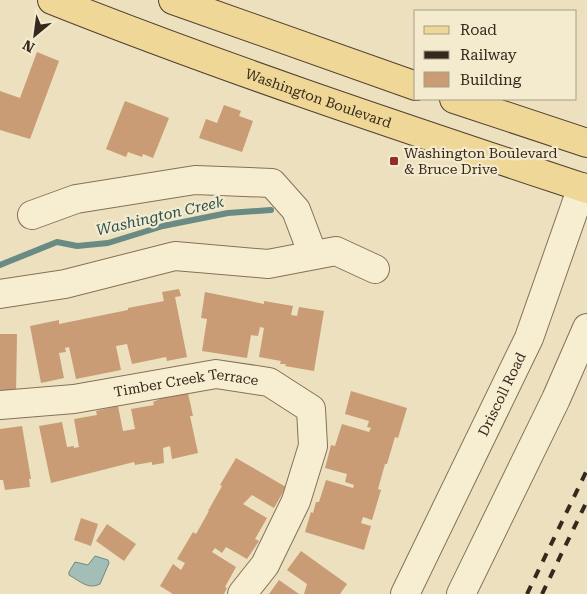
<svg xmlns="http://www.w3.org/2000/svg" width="587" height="594" viewBox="0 0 587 594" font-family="'Roboto Serif',serif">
	<rect width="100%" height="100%" fill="#ece0bf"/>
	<path fill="#a2beb7" stroke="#6a8b84" d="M95,556L108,560L109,563L100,584C88,590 80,581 69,575V572L75,562L88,565Z"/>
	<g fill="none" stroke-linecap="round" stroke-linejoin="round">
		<path stroke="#6a8b84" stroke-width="6" d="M0,265L57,242L77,246L108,243L163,226L228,213L271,210"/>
	</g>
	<g fill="#c99c76">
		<path d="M37,52L59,61L30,139L0,130V91L20,98Z"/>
		<path d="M125,101L169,118L153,158L143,154L142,157L128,152L126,157L106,149Z"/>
		<path d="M224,105L241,111L239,116L253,121L242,152L199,138L206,119L217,123Z"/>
		<path d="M179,289L181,296L175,297L187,357L167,361L166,357L132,364L127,344L116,346L121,370L76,379L69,347L65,348L66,352L59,353L64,378L41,383L30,326L59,320V324L128,310V308L164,301L162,292Z"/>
		<path d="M205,292L264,304V301L293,306L291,315L297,316L299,307L324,311L314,371L285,366L286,364H280L281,361L259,357L264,328L260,327L258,336L251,335L247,358L202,351L207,319L201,318Z"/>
		<path d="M0,334H17L16,395H0Z"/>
		<path d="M351,391L407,408L398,438L395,437L387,464H385L378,489L381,490L372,520L363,517L361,523L371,526L364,550L305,532L311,512L313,513L316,502H319L326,480L353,488L354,485L345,482L347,474L325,468L331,445L335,446L342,424L369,432L371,428L367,427L369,421L345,414Z"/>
		<path d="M188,393L193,416H190L198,453L172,459L170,446L163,448L164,463L152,465V462L135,465L134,462L51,483L39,426L62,422L67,447L74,446V448L79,447L74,419L97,415L96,411L118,406L123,431L135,429L131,409L154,405L153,402L162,398Z"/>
		<path d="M22,426L31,479H29L30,487L5,490L3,480H0V429Z"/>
		<path d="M236,458L286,487L274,508L252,495L243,504L267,518L255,539L259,541L247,559L226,547L222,553L215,548L212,552L236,567L225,587L227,588L224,594H173L160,586L173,564L181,570L185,563L177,559L193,532L196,534L209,511H208L222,486L220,485Z"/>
		<path d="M81,518L98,524L91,546L74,540Z"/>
		<path d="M107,524L136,544L124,561L96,541Z"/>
		<path d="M301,551L347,584L340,594H304L307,584L287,570Z"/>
		<path d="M279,580L299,594H269Z"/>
	</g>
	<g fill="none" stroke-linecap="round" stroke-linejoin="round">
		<g stroke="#847158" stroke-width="30">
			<g id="minor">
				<path d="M32,215L76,199L195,180L272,183L296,210L313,255"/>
				<path d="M0,294L65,284L175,256L268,264L336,251L375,269"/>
				<path id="s1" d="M0,405L74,399L216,374L269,382L311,409L313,446L296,501L265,565L242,594"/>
				<path id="s2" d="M405,594L529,338L582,187"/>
				<path d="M461,594L556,399L587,328"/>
			</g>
		</g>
		<g stroke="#513f2d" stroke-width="30">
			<g id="major">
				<path id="s3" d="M52,0C228,70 407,129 587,189"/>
				<path d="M173,0L416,86"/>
				<path d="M454,99L587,143"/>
			</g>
		</g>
		<use href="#minor" stroke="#f7eed2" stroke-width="28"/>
		<use href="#major" stroke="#efd797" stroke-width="28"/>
		<g stroke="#34291c" stroke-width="4" stroke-dasharray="9 9" stroke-linecap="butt">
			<path d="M527,594L587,470"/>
			<path d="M542,594L587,501"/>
		</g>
	</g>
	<rect fill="#912e2a" stroke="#f4ebce" stroke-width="2" x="389" y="156" width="10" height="10" rx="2.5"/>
	<g text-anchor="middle" stroke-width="4.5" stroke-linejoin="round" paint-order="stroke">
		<g font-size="14" fill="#34291c" stroke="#f4ebce">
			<text dy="5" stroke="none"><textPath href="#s3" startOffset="284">Washington Boulevard</textPath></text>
			<text dy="5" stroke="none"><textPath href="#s1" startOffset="188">Timber Creek Terrace</textPath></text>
			<text dy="5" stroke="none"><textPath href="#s2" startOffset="222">Driscoll Road</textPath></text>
		</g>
		<g font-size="14" fill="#34291c" stroke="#f4ebce" text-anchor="start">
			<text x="404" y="158">Washington Boulevard<tspan x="404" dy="16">&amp; Bruce Drive</tspan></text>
		</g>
		<g font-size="15" font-style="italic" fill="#2c5352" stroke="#f4ebce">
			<text transform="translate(160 216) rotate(-13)" y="5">Washington Creek</text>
		</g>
	</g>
	<rect x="414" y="10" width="162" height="90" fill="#f4ebce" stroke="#a79d87"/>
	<rect x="424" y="26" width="25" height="8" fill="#efd797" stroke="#a79d87"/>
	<text x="460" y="35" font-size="15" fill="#34291c">Road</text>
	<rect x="424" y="51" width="25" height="8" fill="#34291c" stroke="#a79d87"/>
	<text x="460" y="60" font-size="15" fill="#34291c">Railway</text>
	<rect x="424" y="72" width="25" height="15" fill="#c99c76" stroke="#a79d87"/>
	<text x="460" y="85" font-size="15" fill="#34291c">Building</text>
	<g transform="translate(35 35) rotate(209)" stroke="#f4ebce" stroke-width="4" paint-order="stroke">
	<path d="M0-4L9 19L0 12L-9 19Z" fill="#34291c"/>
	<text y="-8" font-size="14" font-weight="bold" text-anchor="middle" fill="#34291c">N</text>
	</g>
</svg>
